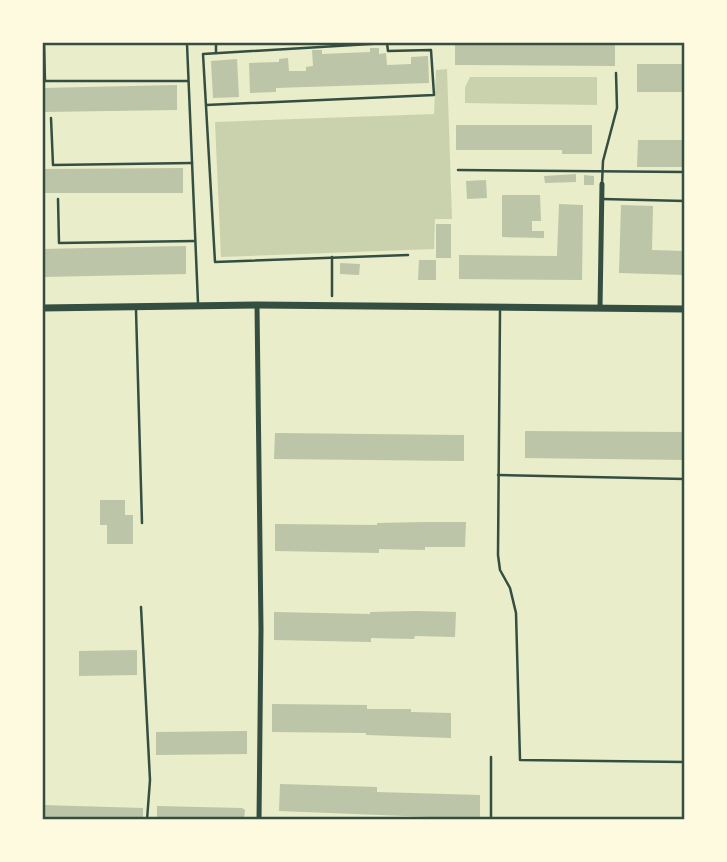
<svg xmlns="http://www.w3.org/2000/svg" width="727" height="862" viewBox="0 0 727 862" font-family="'PT Sans Narrow',sans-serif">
	<rect width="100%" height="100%" fill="#e9edc9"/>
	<g fill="#cad2ad">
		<path d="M447,69L452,219H435L434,249L221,257L215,122L434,114L436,70Z"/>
		<path d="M470,77H597V105L465,103V87Z"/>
	</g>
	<g fill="#bcc5a7">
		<path d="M455,42H615V66L455,65Z"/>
		<path d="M370,48H379V54L386,53L387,65L411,64V57L428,56L429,83L276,88V92L250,93L249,63L279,62V59L288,58L289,71H306V67L313,66L312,50H322V54L370,52Z"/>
		<path d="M237,59L239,97L213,98L211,61Z"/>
		<rect x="637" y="64" width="48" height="28"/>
		<path d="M177,85V110L42,112V88Z"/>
		<path d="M456,125H592V154H562V150H456Z"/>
		<path d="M638,140H685V167H637Z"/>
		<path d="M183,168V193H42V169Z"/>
		<path d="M576,174V182L545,183L544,176Z"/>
		<path d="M584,175L594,176V185H584Z"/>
		<path d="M486,180L487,198L467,199L466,181Z"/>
		<path d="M502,195H540L541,221H532V231H544V238L502,237Z"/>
		<path d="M559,204L583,205L582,280L459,279V255L557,256Z"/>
		<path d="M621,205L653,206L652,250L685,251V275L619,273Z"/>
		<rect x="436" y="224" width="15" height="34"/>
		<path d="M186,246V274L42,277V249Z"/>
		<path d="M419,260H436V280H418Z"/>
		<path d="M340,263L360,264L359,275L340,274Z"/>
		<path d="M525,431L685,432V460L525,458Z"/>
		<path d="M275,433L464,435V461L274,459Z"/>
		<path d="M100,500H125V515H133V544H107V525H100Z"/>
		<path d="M425,522H466L465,547H425V550L379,549V553L275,551V524L377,525V523Z"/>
		<path d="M415,611L456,612L455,637L415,636L414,639L371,638V642L274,640V612L370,614V612Z"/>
		<path d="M137,650V675L79,676V651Z"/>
		<path d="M272,704L367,705V709H411V712L451,713V738L366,735V733L272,732Z"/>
		<path d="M247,731V754L156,755V732Z"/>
		<path d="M280,784L377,787V792L480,795V819L279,811Z"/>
		<path d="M42,805L143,808V820H42Z"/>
		<path d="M157,806L242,808L245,810L244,820H157Z"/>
	</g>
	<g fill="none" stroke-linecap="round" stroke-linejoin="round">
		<g stroke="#344e41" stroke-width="2.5">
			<path d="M216,42V53"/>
			<path d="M206,105L434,95L431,50L388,51L387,43L203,54L215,262L408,255"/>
			<path d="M332,296V257"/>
		</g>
		<g stroke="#344e41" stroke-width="2.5">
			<path d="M187,43H44L45,81H188"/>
			<path d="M187,44L198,303"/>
			<path d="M51,118L53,165L192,163"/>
			<path d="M458,170L685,172"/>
			<path d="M602,184L603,161L617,108L616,73"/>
			<path d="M58,199L59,243L195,241"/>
			<path d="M602,199L685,201"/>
			<path d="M136,310L142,523"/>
			<path d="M500,311L498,555L500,570L510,588L516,613L520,760L685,762"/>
			<path d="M498,475L685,479"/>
			<path d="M141,607L150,780L147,820"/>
			<path d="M491,820V757"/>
		</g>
		<g stroke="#344e41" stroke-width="5">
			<path d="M257,305L261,629L259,820"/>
			<path d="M600,308L602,184"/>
		</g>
		<path stroke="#344e41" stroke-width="7" d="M42,308L257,305L685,309"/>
	</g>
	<rect width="727" height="862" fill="none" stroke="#fefae0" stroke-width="88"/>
	<rect x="44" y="44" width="639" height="774" fill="none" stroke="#344e41" stroke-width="2.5"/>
</svg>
